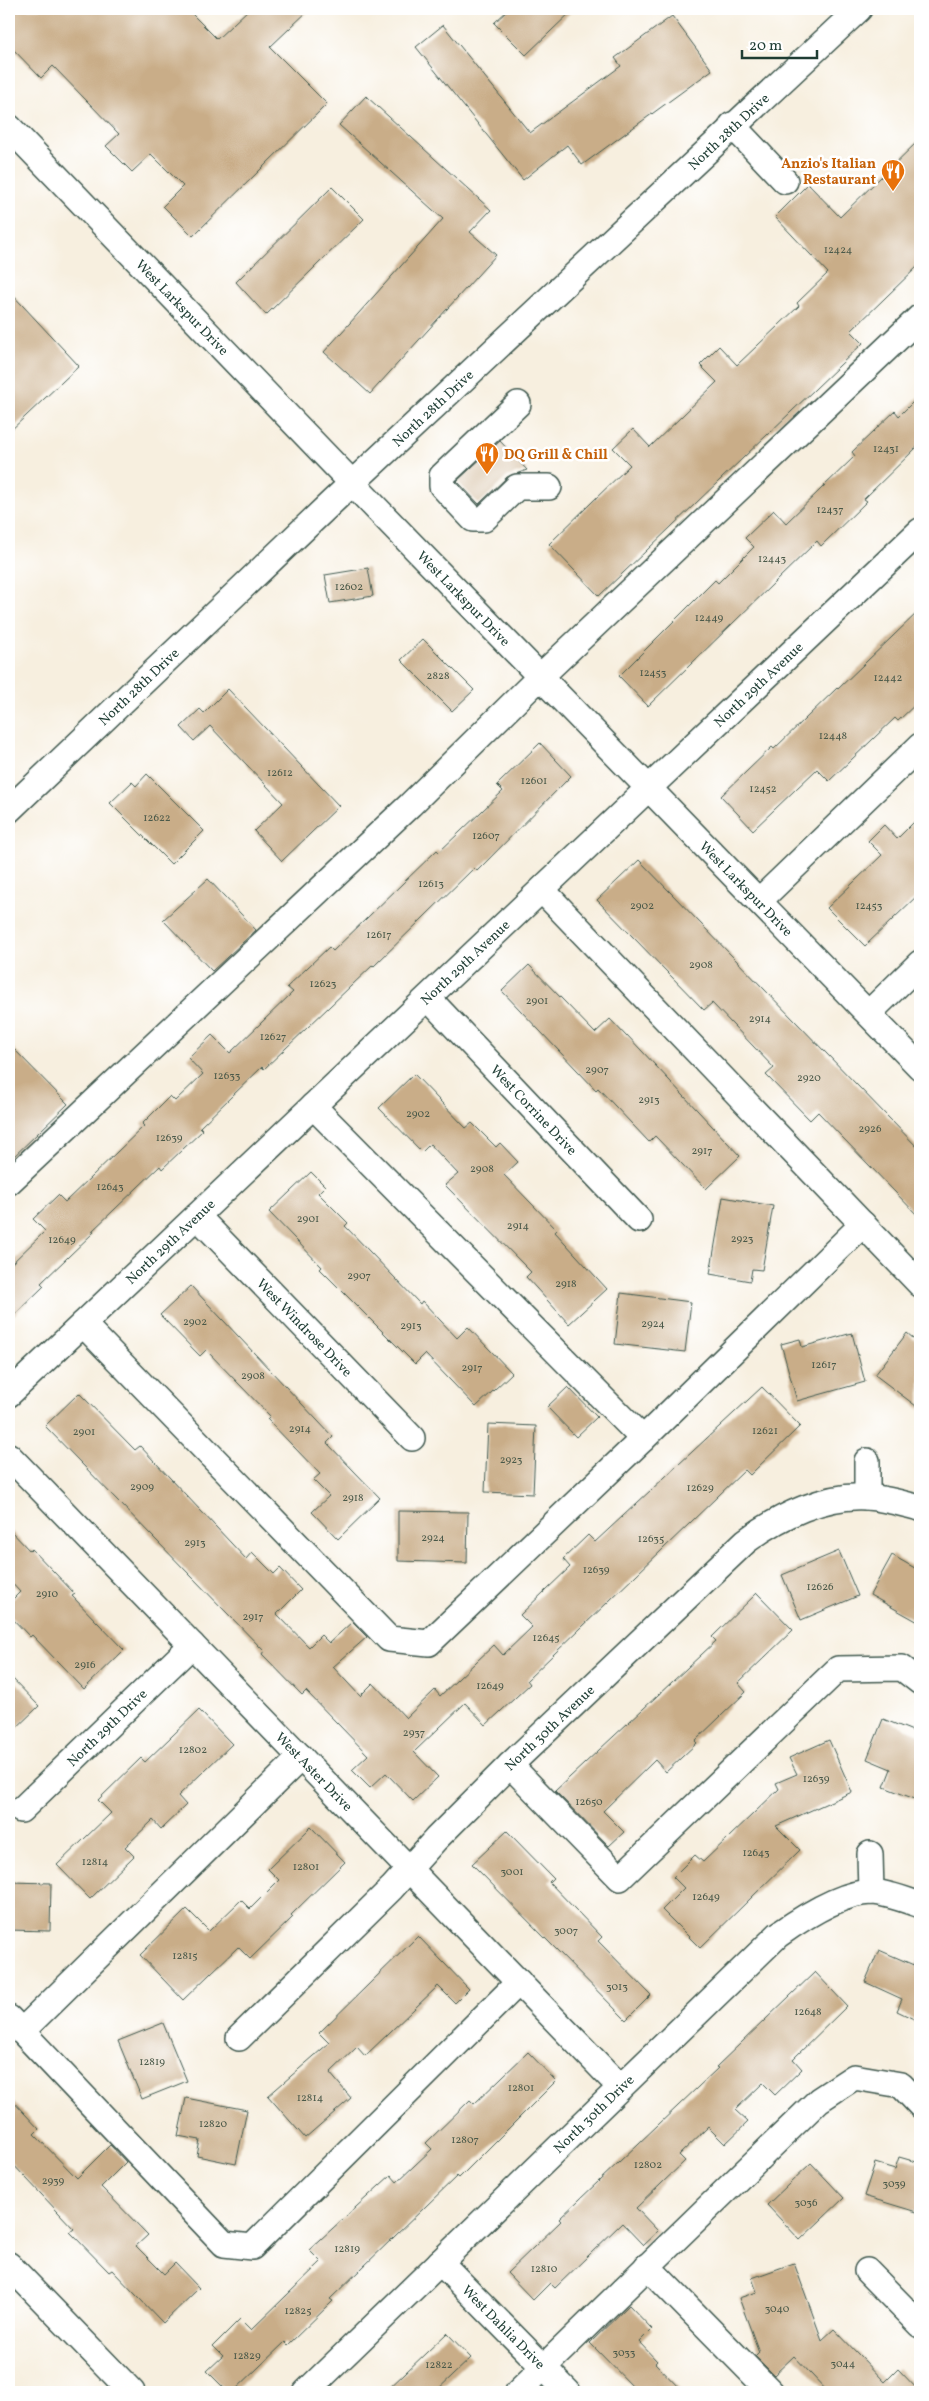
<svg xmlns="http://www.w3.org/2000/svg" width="929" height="2401" viewBox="0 0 929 2401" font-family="Vollkorn,serif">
	<rect width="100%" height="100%" fill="#fff"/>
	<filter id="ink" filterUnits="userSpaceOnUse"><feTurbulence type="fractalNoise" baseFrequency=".02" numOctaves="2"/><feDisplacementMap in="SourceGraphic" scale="10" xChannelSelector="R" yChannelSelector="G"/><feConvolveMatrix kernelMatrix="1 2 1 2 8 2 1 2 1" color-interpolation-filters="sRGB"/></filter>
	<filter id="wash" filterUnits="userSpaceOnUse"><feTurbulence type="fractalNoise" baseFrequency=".0096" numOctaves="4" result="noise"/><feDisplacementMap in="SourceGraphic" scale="20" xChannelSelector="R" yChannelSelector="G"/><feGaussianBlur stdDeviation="1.12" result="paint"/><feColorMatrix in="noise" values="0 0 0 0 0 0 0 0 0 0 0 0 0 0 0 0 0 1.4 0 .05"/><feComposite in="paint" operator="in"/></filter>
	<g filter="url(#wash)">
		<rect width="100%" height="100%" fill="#f7efdf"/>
		<g id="blocks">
			<g fill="#c9ad88">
				<path d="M9,9H187L217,39L249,9H310L270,47L327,104L193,236L163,206L183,186L151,154L132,172L106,146L119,134L53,66L41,78L9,45Z"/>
				<path d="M509,9H574L526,55L494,23Z"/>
				<path d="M672,16L712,70L582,165L567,145L523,180L416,47L443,25L530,133L621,66L615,58Z"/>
				<path d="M366,96L491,210L470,232L496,255L370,394L324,352L443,219L339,125Z"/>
				<path d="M920,139V264L851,331L863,343L599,596L549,544L630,465L613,448L633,429L650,447L717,382L700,365L719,346L737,365L799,306L797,303L828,273L775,217L808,184L840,217Z"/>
				<path d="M332,187L364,219L266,315L236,282Z"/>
				<path d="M9,291L79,366L9,432Z"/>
				<path d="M920,395V444L864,499L867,501L821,546L817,541L648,706L619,676L715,580L718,583L754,547L745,538L774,510L786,523L855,456L852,452L895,411L899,416Z"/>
				<path d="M500,441L527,470L507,477L479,504L457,481Z"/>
				<path d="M368,568L373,596L330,603L325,575Z"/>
				<path d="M920,610V700L898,721L895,718L829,781L817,769L753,830L721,796L772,747L774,749L837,688L838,689Z"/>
				<path d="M423,639L474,690L452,711L401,660Z"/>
				<path d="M228,689L339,806L282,861L254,831L283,803L210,726L194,741L181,727L200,709L204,713Z"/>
				<path d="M540,743L571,776L477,871L474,868L374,966L373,965L264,1069L262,1067L200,1127L203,1130L162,1169L160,1166L92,1231L94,1232L41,1283L44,1286L9,1320V1266L45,1231L33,1219L58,1195L65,1202L144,1126L142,1124L170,1096L175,1101L203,1074L188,1058L212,1035L230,1053L293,992L287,987L329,947L333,951L437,850L439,852L503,791L497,785Z"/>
				<path d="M147,774L204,831L171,864L110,803L132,782L136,786Z"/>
				<path d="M920,816V893L865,946L827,908L882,855L868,841L884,825L897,839Z"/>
				<path d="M639,860L920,1150V1218L818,1112L810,1120L766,1075L774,1068L712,1003L704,1010L597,900Z"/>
				<path d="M208,879L256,930L212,971L163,920Z"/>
				<path d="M529,965L595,1033L610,1019L626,1036L627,1035L740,1156L706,1189L655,1136L649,1142L598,1088L596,1090L502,991Z"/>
				<path d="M9,1044L68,1104L9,1161Z"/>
				<path d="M414,1074L466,1128L472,1123L496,1147L500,1143L518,1162L504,1175L557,1230L555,1232L607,1289L569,1324L526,1277L531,1272L445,1185L458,1174L430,1144L422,1152L379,1108Z"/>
				<path d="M311,1172L325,1186L318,1193L348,1223L345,1226L420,1304L422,1301L457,1338L468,1327L512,1373L476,1407L425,1354L415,1364L320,1269L322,1267L269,1212Z"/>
				<path d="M723,1197L773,1206L762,1270L752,1269L750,1281L710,1274Z"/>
				<path d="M191,1286L333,1437L327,1443L380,1498L338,1539L312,1512L329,1496L313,1480L320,1474L267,1419L270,1416L206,1350L200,1356L160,1315Z"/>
				<path d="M621,1293L691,1302L685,1352L615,1344Z"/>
				<path d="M852,1333L865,1382L797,1401L781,1344L800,1339L802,1347Z"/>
				<path d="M907,1333L920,1344V1409L875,1375Z"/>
				<path d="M568,1387L597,1417L576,1437L547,1407Z"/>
				<path d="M762,1387L800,1426L750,1475L745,1470L527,1680L530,1684L486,1725L465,1703L414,1752L438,1777L413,1801L386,1773L370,1788L352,1770L368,1755L306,1691L302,1695L262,1654L264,1651L45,1426L79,1393L135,1450L140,1446L246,1559L252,1552L274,1574L280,1568L301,1590L277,1614L309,1647L321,1635L329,1643L352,1622L367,1637L333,1667L360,1696L373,1683L406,1718L435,1690L440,1696L494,1645L503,1655L532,1627L520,1615L570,1567L563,1559L588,1535L595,1542Z"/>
				<path d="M488,1424L536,1426L533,1494L485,1492Z"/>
				<path d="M398,1511L468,1512L467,1563L398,1561Z"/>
				<path d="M9,1529L30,1551L32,1549L75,1594L72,1596L124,1650L84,1689L32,1635L30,1637L9,1615V1603L20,1592L9,1580Z"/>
				<path d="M839,1551L858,1596L801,1620L782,1575Z"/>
				<path d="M892,1555L920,1571V1623L870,1595Z"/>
				<path d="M757,1593L793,1630L738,1683L746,1692L695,1741L697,1743L666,1772L655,1760L603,1811L624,1832L609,1846L555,1791L716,1641L712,1637Z"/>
				<path d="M9,1675L39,1706L9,1735Z"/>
				<path d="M199,1710L232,1744L178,1796L186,1805L161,1829L153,1820L125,1847L134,1856L90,1899L57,1865L111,1813L98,1800L141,1758L145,1762Z"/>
				<path d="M883,1719L920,1734V1801L884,1787L891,1769L867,1759Z"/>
				<path d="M829,1740L852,1792L776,1826L800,1850L700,1948L662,1910L684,1888L673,1877L695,1855L703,1862L779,1789L776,1783L797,1774L789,1758Z"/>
				<path d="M311,1827L345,1862L291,1915L293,1917L250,1959L238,1947L183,2000L140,1955L187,1909L209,1931L241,1900L250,1909L279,1880L268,1869Z"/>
				<path d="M507,1831L553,1878L549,1882L602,1937L598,1941L651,1995L626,2020L472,1864Z"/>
				<path d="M9,1882L51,1883L50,1931L9,1930Z"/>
				<path d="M418,1936L469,1989L455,2003L438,1986L365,2056L357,2047L330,2073L351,2098L305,2138L268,2096L329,2043L319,2033Z"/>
				<path d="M879,1950L916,1966L920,1958V2022L897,2011L902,1999L865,1982Z"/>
				<path d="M815,1972L847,2006L793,2059L802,2069L775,2095L763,2083L735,2110L748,2122L725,2144L708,2127L679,2155L685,2161L636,2208L658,2231L643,2245L622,2223L555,2288L550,2283L533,2300L507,2273L561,2221L559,2219L718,2068L716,2067Z"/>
				<path d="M163,2023L187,2081L142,2099L118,2041Z"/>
				<path d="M528,2052L556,2081L459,2178L457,2176L330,2299L333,2301L288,2345L285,2342L233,2392H228L207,2371L223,2356L213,2346L240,2319L251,2330L321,2262L309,2250L391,2175L397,2182L432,2149L426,2143L470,2100L474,2104Z"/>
				<path d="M9,2097L39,2129L34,2134L77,2178L110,2145L126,2162L101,2187L148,2235L136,2246L164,2274L175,2263L199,2288L163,2323L112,2270L109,2272L70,2232L74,2229L9,2160Z"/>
				<path d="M186,2098L247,2110L236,2164L197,2156L200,2140L178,2136Z"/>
				<path d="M899,2157L920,2163V2213L864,2196L875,2163L895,2169Z"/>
				<path d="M811,2163L844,2198L800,2240L767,2205Z"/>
				<path d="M794,2263L822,2340L834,2329L885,2382L898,2369L920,2392H828L794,2356L774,2375L755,2356L759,2352L739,2298L757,2292L752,2278Z"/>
				<path d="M629,2305L652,2329L639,2342L657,2361L655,2363L683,2392H638L590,2343Z"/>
				<path d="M447,2333L471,2358L435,2392H385Z"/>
			</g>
		</g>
	</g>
	<g filter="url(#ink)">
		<use href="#blocks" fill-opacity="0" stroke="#3f584e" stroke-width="1"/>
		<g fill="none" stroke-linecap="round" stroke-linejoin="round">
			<g stroke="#3f584e" stroke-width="28">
				<g id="minor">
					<path d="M732,125L785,181"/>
					<path id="s1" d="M9,127L378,510L920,1067"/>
					<path d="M518,404L442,476V486L473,519H484L517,487H549"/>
					<path id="s2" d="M9,810L332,502L859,9"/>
					<path d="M542,890L920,1284"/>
					<path d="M759,901L920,746"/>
					<path id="s3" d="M428,998L639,1220"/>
					<path d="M869,1013L920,963"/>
					<path d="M313,1106L643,1439"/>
					<path d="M9,1182L410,805L541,676L920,317"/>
					<path id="s4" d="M197,1216L412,1438"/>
					<path d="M83,1324L389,1639L429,1643L643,1439L863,1224"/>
					<path id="s5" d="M9,1394L920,531"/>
					<path id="s6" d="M9,1456L620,2087"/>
					<path d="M867,1497V1461"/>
					<path d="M510,1765L620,1878L838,1669L902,1668L920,1682"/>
					<path id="s7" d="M21,1810L192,1645"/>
					<path d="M870,1854L871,1892"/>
					<path d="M9,2018L224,2244L252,2247L519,1982"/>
					<path d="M22,2031L301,1757"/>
					<path id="s8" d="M239,2038L392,1888L436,1839L510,1765L746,1541C780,1516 825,1494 867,1497C885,1498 903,1504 920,1508"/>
					<path id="s9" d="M440,2262L568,2392"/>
					<path d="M9,2265L132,2392"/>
					<path d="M647,2266L771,2392"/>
					<path d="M867,2271L920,2325"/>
					<path id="s10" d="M306,2392L778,1935C802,1918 842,1892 872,1892C888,1893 905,1900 920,1905"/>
					<path d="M518,2392L819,2100L854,2077L901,2085L920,2105"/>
				</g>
			</g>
			<use href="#minor" stroke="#fff" stroke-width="25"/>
		</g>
	</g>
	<defs>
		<g id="restaurant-pin" transform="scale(1.25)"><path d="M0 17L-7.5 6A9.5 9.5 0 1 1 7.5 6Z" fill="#e8710a" stroke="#fff"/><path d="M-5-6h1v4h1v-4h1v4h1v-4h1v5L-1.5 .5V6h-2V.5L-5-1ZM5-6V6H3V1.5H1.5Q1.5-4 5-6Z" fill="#fff"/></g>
	</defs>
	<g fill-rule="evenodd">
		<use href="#restaurant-pin" x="893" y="171"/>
		<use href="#restaurant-pin" x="487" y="454"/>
	</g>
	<g text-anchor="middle" stroke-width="5" stroke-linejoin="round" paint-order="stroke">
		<g font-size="11" fill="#4a5949">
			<text x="838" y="253">12424</text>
			<text x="886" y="452">12431</text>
			<text x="830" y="513">12437</text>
			<text x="772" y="562">12443</text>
			<text x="349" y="590">12602</text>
			<text x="709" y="621">12449</text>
			<text x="653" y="676">12453</text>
			<text x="438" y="679">2828</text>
			<text x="888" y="681">12442</text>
			<text x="833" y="739">12448</text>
			<text x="280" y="776">12612</text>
			<text x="534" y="784">12601</text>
			<text x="763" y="792">12452</text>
			<text x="157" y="821">12622</text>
			<text x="486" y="839">12607</text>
			<text x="431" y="887">12613</text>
			<text x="642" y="909">2902</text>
			<text x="869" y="909">12453</text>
			<text x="379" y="938">12617</text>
			<text x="701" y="968">2908</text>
			<text x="323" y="987">12623</text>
			<text x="537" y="1004">2901</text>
			<text x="760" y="1022">2914</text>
			<text x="273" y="1040">12627</text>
			<text x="597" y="1073">2907</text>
			<text x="227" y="1079">12633</text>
			<text x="809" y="1081">2920</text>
			<text x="649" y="1103">2913</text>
			<text x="418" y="1117">2902</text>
			<text x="870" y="1132">2926</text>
			<text x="169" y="1141">12639</text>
			<text x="702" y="1154">2917</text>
			<text x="482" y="1172">2908</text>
			<text x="110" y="1190">12643</text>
			<text x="308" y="1222">2901</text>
			<text x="518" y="1229">2914</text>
			<text x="742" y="1242">2923</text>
			<text x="62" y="1243">12649</text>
			<text x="359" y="1279">2907</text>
			<text x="566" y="1287">2918</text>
			<text x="195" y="1325">2902</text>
			<text x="653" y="1327">2924</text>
			<text x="411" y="1329">2913</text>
			<text x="824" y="1368">12617</text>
			<text x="472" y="1371">2917</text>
			<text x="253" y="1379">2908</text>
			<text x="300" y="1432">2914</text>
			<text x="765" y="1434">12621</text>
			<text x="84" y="1435">2901</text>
			<text x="511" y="1463">2923</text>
			<text x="142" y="1490">2909</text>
			<text x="700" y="1491">12629</text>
			<text x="353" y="1501">2918</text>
			<text x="433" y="1541">2924</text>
			<text x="651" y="1542">12635</text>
			<text x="195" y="1546">2913</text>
			<text x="596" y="1573">12639</text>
			<text x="820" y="1590">12626</text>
			<text x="47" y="1597">2910</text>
			<text x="253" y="1620">2917</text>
			<text x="546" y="1641">12645</text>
			<text x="85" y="1668">2916</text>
			<text x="490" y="1689">12649</text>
			<text x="414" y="1736">2937</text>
			<text x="193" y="1753">12802</text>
			<text x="816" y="1782">12639</text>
			<text x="589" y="1805">12650</text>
			<text x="756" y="1856">12643</text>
			<text x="95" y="1865">12814</text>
			<text x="306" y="1870">12801</text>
			<text x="512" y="1875">3001</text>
			<text x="706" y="1900">12649</text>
			<text x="566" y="1934">3007</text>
			<text x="185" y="1959">12815</text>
			<text x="617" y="1990">3013</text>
			<text x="808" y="2015">12648</text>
			<text x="152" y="2065">12819</text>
			<text x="521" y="2091">12801</text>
			<text x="310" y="2101">12814</text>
			<text x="213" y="2127">12820</text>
			<text x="465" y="2143">12807</text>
			<text x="648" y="2168">12802</text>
			<text x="53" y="2184">2939</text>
			<text x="894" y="2187">3039</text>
			<text x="806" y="2206">3036</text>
			<text x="347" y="2252">12819</text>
			<text x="544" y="2272">12810</text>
			<text x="777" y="2312">3040</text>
			<text x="298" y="2314">12825</text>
			<text x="624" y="2356">3033</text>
			<text x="247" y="2359">12829</text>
			<text x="843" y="2367">3044</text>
			<text x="439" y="2368">12822</text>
		</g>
		<g font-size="14" fill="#1f3d34" stroke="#fff">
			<text dy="5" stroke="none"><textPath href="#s2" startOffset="989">North 28th Drive</textPath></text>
			<text dy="5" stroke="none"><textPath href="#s1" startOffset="250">West Larkspur Drive</textPath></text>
			<text dy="5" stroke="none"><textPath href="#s2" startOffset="584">North 28th Drive</textPath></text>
			<text dy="5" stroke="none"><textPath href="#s1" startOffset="655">West Larkspur Drive</textPath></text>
			<text dy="5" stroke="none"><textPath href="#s5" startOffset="1032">North 29th Avenue</textPath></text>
			<text dy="5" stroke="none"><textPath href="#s2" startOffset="179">North 28th Drive</textPath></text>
			<text dy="5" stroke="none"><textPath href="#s1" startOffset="1060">West Larkspur Drive</textPath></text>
			<text dy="5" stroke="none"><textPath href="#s5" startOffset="628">North 29th Avenue</textPath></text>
			<text dy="5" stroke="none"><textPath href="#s3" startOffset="154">West Corrine Drive</textPath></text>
			<text dy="5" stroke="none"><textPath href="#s5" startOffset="222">North 29th Avenue</textPath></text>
			<text dy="5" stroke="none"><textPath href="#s4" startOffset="155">West Windrose Drive</textPath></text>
			<text dy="5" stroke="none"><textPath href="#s7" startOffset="119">North 29th Drive</textPath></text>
			<text dy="5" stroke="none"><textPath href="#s8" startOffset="439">North 30th Avenue</textPath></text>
			<text dy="5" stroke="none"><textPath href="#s6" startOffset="439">West Aster Drive</textPath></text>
			<text dy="5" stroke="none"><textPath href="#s10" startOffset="400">North 30th Drive</textPath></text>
			<text dy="5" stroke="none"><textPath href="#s9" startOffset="91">West Dahlia Drive</textPath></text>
		</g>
		<g font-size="14" font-weight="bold" fill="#c56008" stroke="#fff" text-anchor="end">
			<text x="876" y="168">Anzio's Italian<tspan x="876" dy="16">Restaurant</tspan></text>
			<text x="504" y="459" text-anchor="start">DQ Grill &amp; Chill</text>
		</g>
	</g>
	<rect width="929" height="2401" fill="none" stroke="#fff" stroke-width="30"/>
	<path d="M742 50v8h75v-8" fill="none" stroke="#1f3d34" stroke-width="2.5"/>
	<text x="749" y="50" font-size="15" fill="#1f3d34" stroke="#ffffff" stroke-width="4" paint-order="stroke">20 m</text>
</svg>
